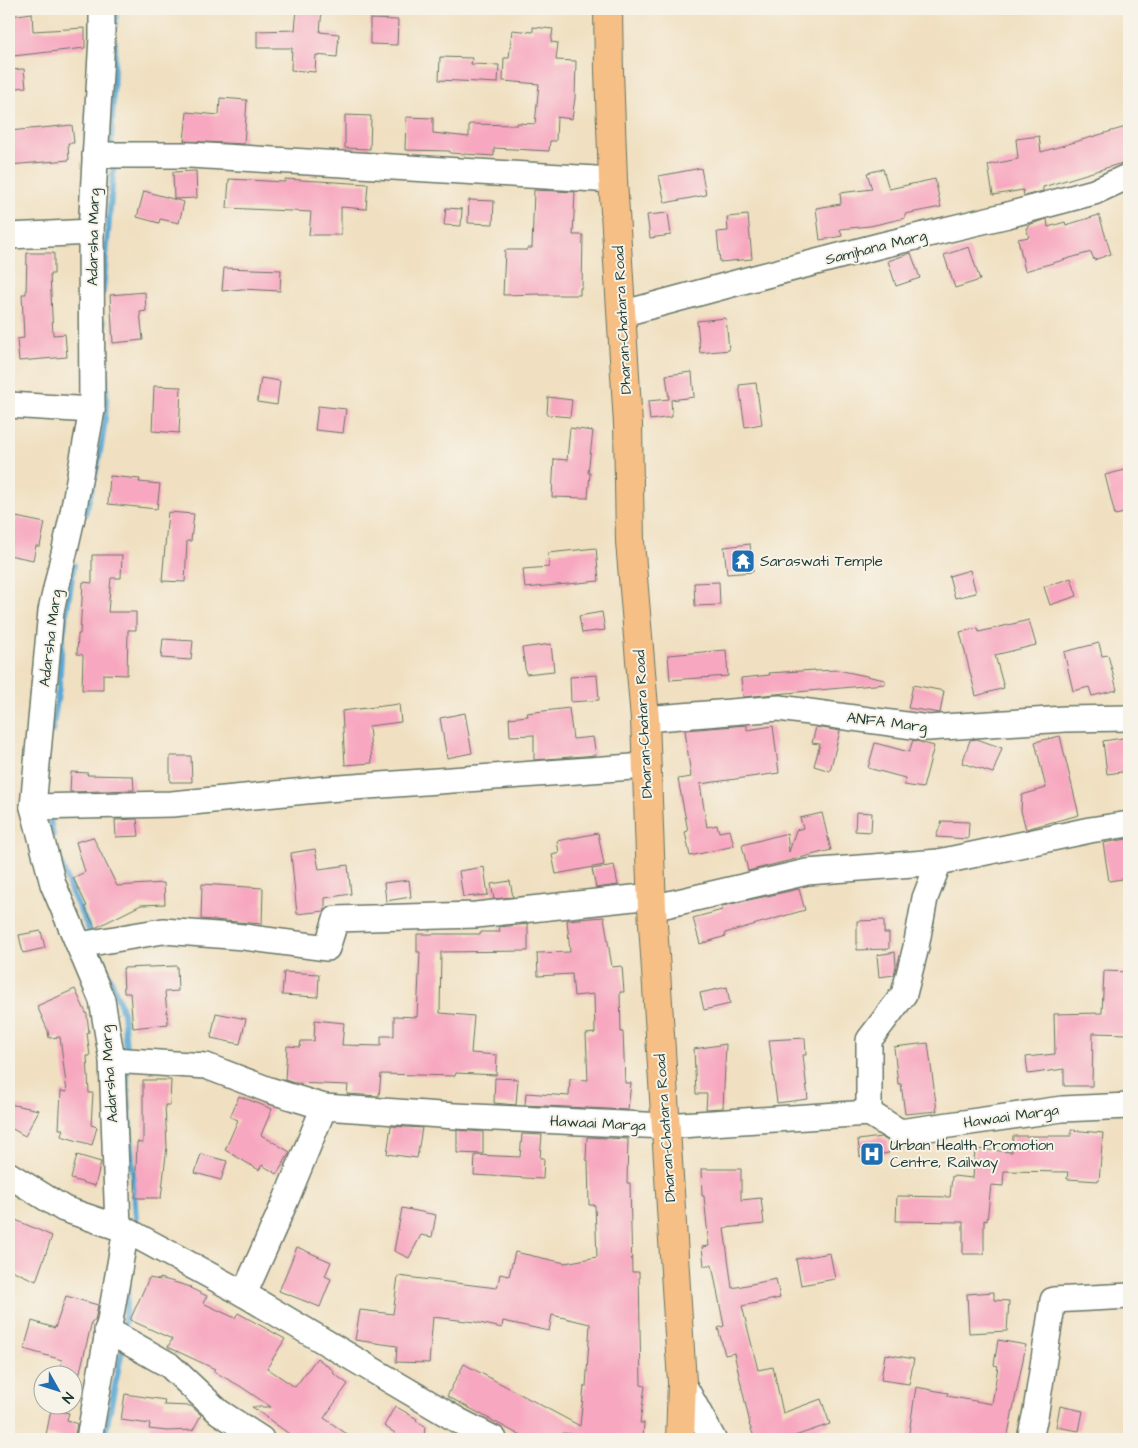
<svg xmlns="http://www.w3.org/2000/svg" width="1138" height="1448" viewBox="0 0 1138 1448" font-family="'Architects Daughter',sans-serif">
	<rect width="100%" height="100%" fill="#f7f3e8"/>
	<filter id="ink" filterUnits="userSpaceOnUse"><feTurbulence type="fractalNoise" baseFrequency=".02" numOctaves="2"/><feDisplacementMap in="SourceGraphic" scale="10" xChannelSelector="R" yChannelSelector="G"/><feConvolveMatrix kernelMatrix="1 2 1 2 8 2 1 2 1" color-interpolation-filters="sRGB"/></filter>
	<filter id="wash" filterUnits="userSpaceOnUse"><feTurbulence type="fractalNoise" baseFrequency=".0096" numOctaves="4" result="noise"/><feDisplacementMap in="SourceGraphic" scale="20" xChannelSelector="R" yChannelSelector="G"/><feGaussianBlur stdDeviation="1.12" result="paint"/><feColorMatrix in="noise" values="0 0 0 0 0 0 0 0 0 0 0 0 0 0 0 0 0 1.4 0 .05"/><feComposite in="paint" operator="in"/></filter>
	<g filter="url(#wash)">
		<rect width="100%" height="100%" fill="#f0e0c1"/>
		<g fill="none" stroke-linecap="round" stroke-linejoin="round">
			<g stroke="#5aa9d4" stroke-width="6">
				<path d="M115,25L116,9"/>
				<path d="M111,144L115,42"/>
				<path d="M103,292L114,162"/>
				<path d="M85,514C95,477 105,438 106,400C107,374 105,347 104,322"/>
				<path d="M52,731L59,688L62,639L74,565"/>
				<path d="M49,815L53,835"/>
				<path d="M56,849L71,891L92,936"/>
				<path d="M98,949L113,985L123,1012L126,1048"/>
				<path d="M126,1068L136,1219"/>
				<path d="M124,1326L128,1287"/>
				<path d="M104,1439L123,1346"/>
			</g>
		</g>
		<g id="blocks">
			<g fill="#f7a8c0">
				<path d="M297,9H322L320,32L339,34L337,57L316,55L315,72L291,70L292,48H257V31L295,30Z"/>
				<path d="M32,13L33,31L85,28V48L13,56L10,16Z"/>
				<path d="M370,19L398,20L397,45L370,44Z"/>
				<path d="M533,27L553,29L551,42L558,43L556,60L576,61L575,98L572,119L557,117L556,141H550L549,151L494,148V156L450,153V151L405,150L406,117L433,118V133L469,137V124L517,125V123L535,124L539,84L503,81L504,58H509L512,30L533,32Z"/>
				<path d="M440,57L472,58L471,64L499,65L498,83L439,80Z"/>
				<path d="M24,69L26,87L9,89V70Z"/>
				<path d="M220,98L247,100L244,144L184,141L187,112L219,115Z"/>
				<path d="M345,115L371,116L370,149L345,148Z"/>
				<path d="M72,125L74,143H68L69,160L9,165V131Z"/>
				<path d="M1129,126V161L1043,187V191L1024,196L1023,190L993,195L988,165L1018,159L1016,139L1039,136L1041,152Z"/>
				<path d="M701,168L706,195L665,203L659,176Z"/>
				<path d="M883,169L889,189L935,179L941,207L905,214V218L870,226L840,229L842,236L820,240L816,208L841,204L840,193L872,189L867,173Z"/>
				<path d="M196,171L197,198L174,199L173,172Z"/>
				<path d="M229,179L285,182V179L368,184L366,209L341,207V235H309L311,212L227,208Z"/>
				<path d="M534,190L575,192L573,235H583L582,288H580V295H540V294L503,295L505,250H527V248H532Z"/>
				<path d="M144,191L184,202L179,223L160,219L159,223L137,217Z"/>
				<path d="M469,200L494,201L493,224L468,223Z"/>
				<path d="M446,208L462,209L461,226L444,225Z"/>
				<path d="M668,213L671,235L650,238L647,215Z"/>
				<path d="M748,215L752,259L720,262L717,232L728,231L727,217Z"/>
				<path d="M1099,215L1111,254L1094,260L1091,252L1025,271L1018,239L1029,237L1026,228H1028V225L1047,219L1048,227L1065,222L1066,225Z"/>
				<path d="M969,247L980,280L955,288L944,255Z"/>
				<path d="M27,253H54V274H50L53,335L65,334L67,357L19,361L17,339L24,338L22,294H26Z"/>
				<path d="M911,253L920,278L896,286L888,261Z"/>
				<path d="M224,268L281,270L280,291L242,289L222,291Z"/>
				<path d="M145,292L146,311L140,312L143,340L113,343L110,295Z"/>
				<path d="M726,318L729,350L700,353L697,321Z"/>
				<path d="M692,372L694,397L671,400L672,417L650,420L648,401L669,399L666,375Z"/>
				<path d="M261,378L280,381L277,405L257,402Z"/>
				<path d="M756,383L762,424L745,427L739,385Z"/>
				<path d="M154,386L181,387L179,433L152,431Z"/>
				<path d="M548,397L572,400L570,417L547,415Z"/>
				<path d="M318,406L346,409L343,433L315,430Z"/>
				<path d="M570,428L593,431L588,473H590L588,498L552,497L554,459L567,460Z"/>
				<path d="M1129,469V512L1115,515L1105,475Z"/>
				<path d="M110,476L140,479L139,482L160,484L157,509L108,504Z"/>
				<path d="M168,512L194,514L191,541H187L185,582L162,581Z"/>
				<path d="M16,517L45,523L40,546H36L33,560L9,555Z"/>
				<path d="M750,544L753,572L727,574L724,547Z"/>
				<path d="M596,548L599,581L525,588L523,569L549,567L548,553Z"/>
				<path d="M92,555H122L121,578H111L108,612H136V630H128L127,675L103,674V690H82L83,655L77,654L78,634H80L83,582L92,583Z"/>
				<path d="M970,570L976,593L955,598L949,576Z"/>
				<path d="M1071,578L1077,596L1050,605L1044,587Z"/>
				<path d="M719,582L720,605L695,606L694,583Z"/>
				<path d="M602,612L605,630L582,633L579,616Z"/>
				<path d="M1029,620L1036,645L995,655L1004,688L976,696L960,632L978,628L979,632Z"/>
				<path d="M163,639L193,641L191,660L161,658Z"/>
				<path d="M1099,643L1102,656L1108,655L1117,690L1092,696L1089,687L1073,691L1064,652Z"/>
				<path d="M551,644L554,671L526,674L522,648Z"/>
				<path d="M726,650L728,676L670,680L668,655Z"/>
				<path d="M815,670V671L838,670L885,680V684L743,697L741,678L770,675L769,673Z"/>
				<path d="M597,675L599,700L571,702L570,677Z"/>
				<path d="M913,685L944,691L940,713L908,708Z"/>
				<path d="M399,704L401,722L369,726L372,763L345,765L342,711Z"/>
				<path d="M569,708L573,739L593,737L596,755L534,760V735L510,736L509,718L528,716L527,713Z"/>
				<path d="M465,713L472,753L447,758L440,718Z"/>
				<path d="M747,725V730L773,726L779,773L700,784L707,827L717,825L719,832L730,830L734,846L690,856L685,832L688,831L678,779L691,777L685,730Z"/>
				<path d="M816,727L840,731L830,771L814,766L820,744L812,743Z"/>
				<path d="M1060,736L1079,815L1026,829L1021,811L1022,795L1046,788L1035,742Z"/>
				<path d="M1129,737V771L1107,774L1103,741Z"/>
				<path d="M977,739L1002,748L993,773L962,763L970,740Z"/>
				<path d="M913,740L934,746L923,788L904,785L905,778L868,768L875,743L909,752Z"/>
				<path d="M170,756H191L192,782H170Z"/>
				<path d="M71,772L88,773L87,775L133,776L134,790L70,792Z"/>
				<path d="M856,812L872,813L871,832L855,831Z"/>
				<path d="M822,813L831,850L748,871L742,845L787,833L789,852L796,830L803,828L800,818Z"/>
				<path d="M137,819L139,836L116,837L115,820Z"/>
				<path d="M942,821L969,822L968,839L936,837Z"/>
				<path d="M598,833L604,865L556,874L552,855L559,853L557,841Z"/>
				<path d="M93,837L117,886L164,883L165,904L141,905L95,928L85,907L87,906L73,878L85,872L76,842Z"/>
				<path d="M1127,839L1129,856V878L1109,881L1103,843Z"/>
				<path d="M315,849L319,869L348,865L351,894L325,898V911L297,914L291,853Z"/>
				<path d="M614,865L618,885L596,888L592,869Z"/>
				<path d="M484,867L488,895L463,897L459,871Z"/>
				<path d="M409,880L411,897L386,901L384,883Z"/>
				<path d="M510,881L513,897L494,899L491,884Z"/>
				<path d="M202,884L263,888L262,924L201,919Z"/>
				<path d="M799,889L805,910L725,933L726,936L700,944L693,918L722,910V906Z"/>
				<path d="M604,917L612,967L622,966L624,992H620L621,1032H623L625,1083H631L628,1110L525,1105L526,1093L569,1096L570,1079L588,1080L586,1034L595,1033L594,994L574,996L572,974L538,976L537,953L570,952L567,920Z"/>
				<path d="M884,920V933H889V949L857,950V921Z"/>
				<path d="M528,924V951L441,952L440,1013L474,1016L471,1053L497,1055L496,1075L456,1073L455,1076L381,1074L379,1096L347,1094L348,1085L294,1083L285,1080L287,1046L300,1047L301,1041H314L315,1020L344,1023L342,1045L381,1046V1036H394V1016L417,1017L420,952H417V934H481V932H500L499,927Z"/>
				<path d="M41,931L45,948L23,953L19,935Z"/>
				<path d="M895,952L896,966L894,975L879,977L877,955Z"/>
				<path d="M177,966L178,991L165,992L168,1024L133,1028L130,993H124L123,968Z"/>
				<path d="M1104,971L1129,972V1034L1093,1033L1092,1086H1064V1069L1028,1074L1026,1057L1055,1054L1054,1014L1102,1013Z"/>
				<path d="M284,972L319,974L318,997L282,995Z"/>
				<path d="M727,987L730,1004L704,1010L700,993Z"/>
				<path d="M75,989L87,1015L89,1032L87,1033L90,1056H87L89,1093H93L91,1125L97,1127L92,1145L61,1136L63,1129H59L61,1091L67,1092L60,1037L49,1038L48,1031L37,1006Z"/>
				<path d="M216,1013L246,1019L240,1044L211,1038Z"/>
				<path d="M805,1038L806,1055H803L808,1099L777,1103L769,1040Z"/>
				<path d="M928,1043L937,1111L905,1114L901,1084H898L894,1047Z"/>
				<path d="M726,1044L723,1108L706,1109L707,1094H696L694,1049Z"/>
				<path d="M495,1078L518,1079L516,1105L494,1103Z"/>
				<path d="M143,1080H171L170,1105H165L167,1146L161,1198H135L137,1142L143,1143Z"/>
				<path d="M239,1096L272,1109L261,1135L290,1152L277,1174L262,1165L259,1170L225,1150L238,1120L230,1117Z"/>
				<path d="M9,1104L39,1110L25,1136L9,1127Z"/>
				<path d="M391,1126L422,1128L417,1158L387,1154Z"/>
				<path d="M457,1130L483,1132V1154L457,1153Z"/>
				<path d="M1071,1130L1103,1133L1099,1181L1067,1179L1068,1172L1004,1171L1003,1186L991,1185L987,1221L984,1220V1254H963V1222L896,1221L897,1196L950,1197L952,1176L973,1178L975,1149L1012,1152L1013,1136H1071Z"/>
				<path d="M522,1134L542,1135L540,1158H544L543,1179L474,1175L475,1155L520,1157Z"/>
				<path d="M587,1137L628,1139L627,1183H630L632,1272H639L641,1385L645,1386L640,1423H644L643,1439H609L563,1433L559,1439H527L447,1396L464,1364L580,1426L584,1386L586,1387L590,1324L552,1315L549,1331L503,1321L502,1328L475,1322L433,1317L429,1363L396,1362L397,1346L355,1340L360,1310L393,1314L398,1276L497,1288L500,1274L509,1276L515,1252L565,1263L597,1257L595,1205H589L588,1160H586Z"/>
				<path d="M881,1137L888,1141L889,1153L860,1157L858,1140Z"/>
				<path d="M201,1154L227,1161L221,1180L195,1173Z"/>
				<path d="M77,1155L101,1162L95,1186L71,1179Z"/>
				<path d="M701,1169H741V1200L761,1198L764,1224L724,1228L732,1288L776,1279L780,1298L742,1306L758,1370L773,1367L783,1413L821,1399L830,1424L786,1439H755L749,1424H750L734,1353L725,1355L718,1328L724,1326L712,1265L704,1266L702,1247L709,1246L704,1196H702Z"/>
				<path d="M402,1208L436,1215L432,1237L421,1235L409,1258L394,1251Z"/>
				<path d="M9,1217L52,1236L36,1281L9,1269Z"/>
				<path d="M297,1247L331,1262L325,1276L331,1279L320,1307L279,1291Z"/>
				<path d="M830,1253L835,1279L801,1285L796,1259Z"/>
				<path d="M149,1278L160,1280V1278L191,1287L190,1288L207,1296L203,1303L235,1318L238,1313L285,1339L267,1368L295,1387L317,1358L334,1371L333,1373L348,1384L324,1418L354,1439H296L252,1407H271L240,1386L213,1371L215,1369L168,1347L172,1339L130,1320Z"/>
				<path d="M994,1292V1300L1009,1301L1007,1331L969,1333L967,1294Z"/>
				<path d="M66,1296L98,1305L95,1321H92L79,1376H59L62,1360L24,1349L32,1321L55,1328Z"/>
				<path d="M998,1340L1026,1345L1007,1439H908L916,1387L948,1393L947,1396L992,1404L998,1366L994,1365Z"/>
				<path d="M885,1354L914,1359L909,1384L881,1380Z"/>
				<path d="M125,1394L165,1400L164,1405L191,1406L201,1415L193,1430L167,1431L149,1429L150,1424L121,1420Z"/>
				<path d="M395,1406L417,1419L416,1421L425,1426L424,1439H391L395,1433L384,1426Z"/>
				<path d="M1060,1406L1083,1411L1079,1431L1056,1427Z"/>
				<path d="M51,1410L69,1413L67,1420L77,1424L74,1439L46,1435Z"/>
			</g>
		</g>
	</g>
	<g filter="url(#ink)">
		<use href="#blocks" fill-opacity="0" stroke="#687665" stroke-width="1"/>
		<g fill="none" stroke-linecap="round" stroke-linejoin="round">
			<g stroke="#687665" stroke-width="28">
				<g id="minor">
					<path d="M102,9V37L91,232L92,410L72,518L51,611L33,807L53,884L102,1000L112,1060L118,1227"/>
					<path d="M95,155H190L613,180"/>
					<path d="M9,236L91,232"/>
					<path d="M621,314L747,280L882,245L1008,215L1094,192L1129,176"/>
					<path d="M9,405L92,410"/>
					<path d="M645,719L779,708L928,728L1065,719L1129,718"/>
					<path d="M33,807L172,804L326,789L646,766"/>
					<path d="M652,908L807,872L939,862L1090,830L1129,824"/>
					<path d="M79,945L163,931L244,937L327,948L336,919L476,915L652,896"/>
					<path d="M112,1060L206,1066L269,1090L324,1107"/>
					<path d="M869,1113V1040L904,994L916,947L925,898L939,862"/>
					<path d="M9,1175L64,1209L126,1230L244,1294L459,1421L494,1439"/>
					<path d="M244,1294L285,1202L324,1107L455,1116L665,1126L869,1113L900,1132L1062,1109L1129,1106"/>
					<path d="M107,1330L169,1365L219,1412L261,1439"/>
					<path d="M682,1382L713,1439"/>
					<path d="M89,1439L126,1230"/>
					<path d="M1030,1439L1036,1411L1053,1300L1129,1296"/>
				</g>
			</g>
			<g stroke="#687665" stroke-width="30">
				<path id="primary" d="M608,9L609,71L613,180L628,424L630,542L645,719L652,908L682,1382L680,1439"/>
			</g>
			<use href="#minor" stroke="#fff" stroke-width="25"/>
			<use href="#primary" stroke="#f5bf86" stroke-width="28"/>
		</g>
	</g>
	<defs>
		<g id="temple-square" transform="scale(1.25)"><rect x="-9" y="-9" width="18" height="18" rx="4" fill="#1f6fb2" stroke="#f7f3e8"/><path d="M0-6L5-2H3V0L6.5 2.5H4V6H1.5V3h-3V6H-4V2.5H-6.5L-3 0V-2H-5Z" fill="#fff"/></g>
		<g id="hospital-square" transform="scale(1.25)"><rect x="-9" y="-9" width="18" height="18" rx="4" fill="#1f6fb2" stroke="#f7f3e8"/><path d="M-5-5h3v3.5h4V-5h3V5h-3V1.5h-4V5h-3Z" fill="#fff"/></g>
	</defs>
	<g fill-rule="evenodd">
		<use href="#temple-square" x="743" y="561"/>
		<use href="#hospital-square" x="872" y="1154"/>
	</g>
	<g text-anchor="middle" stroke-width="4" stroke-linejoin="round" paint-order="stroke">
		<g font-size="15" fill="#1f3d34" stroke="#f7f3e8">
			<text transform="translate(93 237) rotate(-89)" y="5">Adarsha Marg</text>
			<text transform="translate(876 247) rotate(-14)" y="5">Samjhana Marg</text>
			<text transform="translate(622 320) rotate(-93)" y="5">Dharan-Chatara Road</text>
			<text transform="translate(50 638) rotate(-83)" y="5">Adarsha Marg</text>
			<text transform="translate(887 722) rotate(7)" y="5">ANFA Marg</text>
			<text transform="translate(643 724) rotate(-93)" y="5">Dharan-Chatara Road</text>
			<text transform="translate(109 1074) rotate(-94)" y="5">Adarsha Marg</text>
			<text transform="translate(1011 1116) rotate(-8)" y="5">Hawaai Marga</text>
			<text transform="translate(598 1123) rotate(3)" y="5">Hawaai Marga</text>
			<text transform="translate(665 1128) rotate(-94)" y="5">Dharan-Chatara Road</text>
		</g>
		<g font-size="15" fill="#1f3d34" stroke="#f7f3e8" text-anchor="start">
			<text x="760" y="566">Saraswati Temple</text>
			<text x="890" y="1150">Urban Health Promotion<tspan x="890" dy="17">Centre, Railway</tspan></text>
		</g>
	</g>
	<rect width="1138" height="1448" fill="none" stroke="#f7f3e8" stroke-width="30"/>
	<g transform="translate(58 1390) rotate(129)"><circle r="24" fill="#f7f3e8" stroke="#a1aaa0"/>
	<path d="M0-4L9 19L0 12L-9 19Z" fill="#1f6fb2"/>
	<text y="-8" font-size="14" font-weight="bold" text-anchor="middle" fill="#1f3d34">N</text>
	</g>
</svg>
